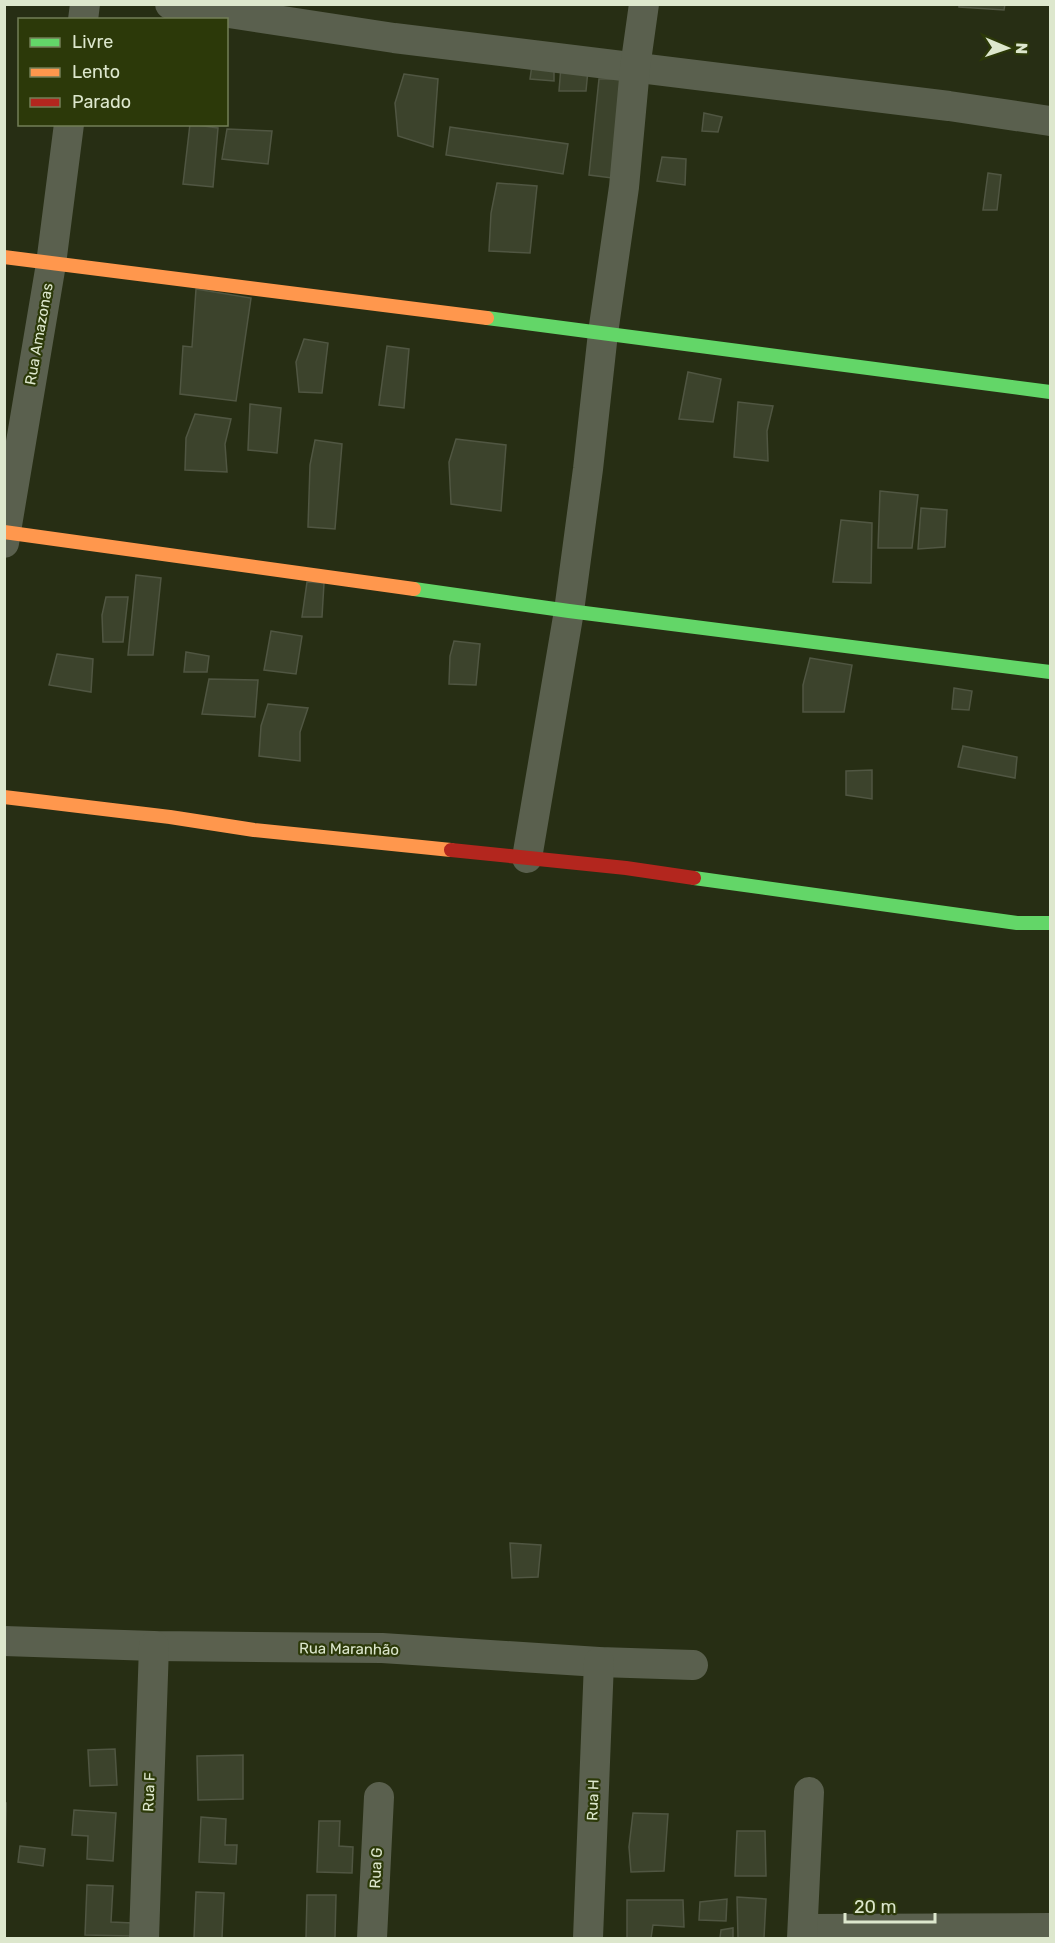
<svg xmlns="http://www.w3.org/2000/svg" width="1055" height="1943" viewBox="0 0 1055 1943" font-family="Rubik,sans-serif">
	<rect width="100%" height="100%" fill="#272e14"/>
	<g fill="#3c432c" stroke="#505642" stroke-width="1.5">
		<path d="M959,4H1005L1004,10L959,7Z"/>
		<path d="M532,65H554V81L530,79Z"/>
		<path d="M561,66L588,70L586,91H559Z"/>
		<path d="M404,74L438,79L433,147L398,136L395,103Z"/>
		<path d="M599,79H622L612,178L589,175Z"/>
		<path d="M704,113L722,117L718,132L702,131Z"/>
		<path d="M190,124L218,128L213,187L183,184Z"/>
		<path d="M450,127L568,144L563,174L446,155Z"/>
		<path d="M227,129L272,131L268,164L222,159Z"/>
		<path d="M662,157L686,159L685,185L657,181Z"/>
		<path d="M988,173L1001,175L997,210H983Z"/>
		<path d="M497,183L537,186L530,253L489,251L491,213Z"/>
		<path d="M196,289L251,298L236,401L180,394L183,346L192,347Z"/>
		<path d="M304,339L328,343L322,393L299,392L296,362Z"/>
		<path d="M387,346L409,349L404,408L379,405Z"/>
		<path d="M688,372L721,379L713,422L679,419Z"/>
		<path d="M738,402L773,406L767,431L768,461L734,457Z"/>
		<path d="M250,404L281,408L277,453L248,450Z"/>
		<path d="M195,414L231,419L225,444L227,472L185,470L186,438Z"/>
		<path d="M456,439L506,445L501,511L451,504L449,462Z"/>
		<path d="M315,440L342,444L335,529L308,527L310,465Z"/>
		<path d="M880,491L918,495L912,548H878Z"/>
		<path d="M921,508L947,510L945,547L918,549Z"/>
		<path d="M841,520L872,523L871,583L833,582Z"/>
		<path d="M136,575L161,578L153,655H128Z"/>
		<path d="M307,582L324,583L322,617H302Z"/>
		<path d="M106,597H128L123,642H103L102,615Z"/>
		<path d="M271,631L302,636L296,674L264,670Z"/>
		<path d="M454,641L480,644L476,685L449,684L450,656Z"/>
		<path d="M186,652L209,656L207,672H184Z"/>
		<path d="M57,654L93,659L91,692L49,685Z"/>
		<path d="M810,658L852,665L844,712H803V685Z"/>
		<path d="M209,679L258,680L255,717L202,714Z"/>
		<path d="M954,688L972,691L969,710L952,709Z"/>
		<path d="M268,704L308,708L300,732V761L259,756L261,726Z"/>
		<path d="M963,746L1017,757L1015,778L958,767Z"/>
		<path d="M872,770V799L846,795V771Z"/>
		<path d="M510,1543L541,1545L538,1577L512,1578Z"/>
		<path d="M115,1749L117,1785L90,1786L88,1750Z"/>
		<path d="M243,1755V1799L198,1800L197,1756Z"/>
		<path d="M4,1803H6L5,1857H4Z"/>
		<path d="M74,1810L116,1813L113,1861L87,1859L88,1836L72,1835Z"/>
		<path d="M633,1813L668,1814L664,1871L631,1872L629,1847Z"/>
		<path d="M201,1817L226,1819L225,1845H237L236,1864L199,1862Z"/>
		<path d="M319,1821H340L339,1846L353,1847L352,1873L317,1872Z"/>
		<path d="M737,1831H765L766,1876H735Z"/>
		<path d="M20,1846L45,1849L43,1866L18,1862Z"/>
		<path d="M87,1885L113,1886L111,1922L133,1923L132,1936L85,1935Z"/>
		<path d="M196,1892L224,1893L222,1938H194Z"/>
		<path d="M307,1895H336L335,1938H306Z"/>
		<path d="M737,1897L766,1899L764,1938H738Z"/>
		<path d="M727,1899L726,1921L699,1920L700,1902Z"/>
		<path d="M627,1900H683L684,1927L653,1925L651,1938H627Z"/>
		<path d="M733,1928V1938H720L721,1930Z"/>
	</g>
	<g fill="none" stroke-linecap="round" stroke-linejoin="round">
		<g stroke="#5a604e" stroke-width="30">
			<path d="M170,4L394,38L949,106L1050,121"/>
			<path d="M83,20L85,4"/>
			<path d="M4,543L51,264L69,124"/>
			<path d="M527,858L569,611L588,469L603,333L624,187L635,68L644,4"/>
			<path d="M4,1641L154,1646L382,1648L599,1662L693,1665"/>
			<path d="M803,1929L1050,1928"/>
			<path d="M144,1938L154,1646"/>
			<path d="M372,1938L379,1797"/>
			<path d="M588,1938L599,1662"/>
			<path d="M802,1938L809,1792"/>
		</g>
		<g stroke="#63d668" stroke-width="14">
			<path d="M487,318L1050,392"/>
			<path d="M414,589L569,611L1050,672"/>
			<path d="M694,878L1017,923H1050"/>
		</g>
		<g stroke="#ff974d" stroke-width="14">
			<path d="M4,257L487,318"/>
			<path d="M4,532L414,589"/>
			<path d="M4,797L170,817L254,830L451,850"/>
		</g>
		<path stroke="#b3261e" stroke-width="14" d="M451,850L626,868L694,878"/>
	</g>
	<g text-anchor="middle" stroke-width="4.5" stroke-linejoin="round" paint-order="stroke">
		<g font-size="15" fill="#dde7cd" stroke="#2c3909">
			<text transform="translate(39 334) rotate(-80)" y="5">Rua Amazonas</text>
			<text transform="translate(349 1649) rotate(1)" y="5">Rua Maranhão</text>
			<text transform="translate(149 1792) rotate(-88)" y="5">Rua F</text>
			<text transform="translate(593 1800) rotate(-88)" y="5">Rua H</text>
			<text transform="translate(376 1868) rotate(-87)" y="5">Rua G</text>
		</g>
	</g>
	<rect width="1055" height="1943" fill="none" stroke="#dde7cd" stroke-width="12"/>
	<rect x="18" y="18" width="210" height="108" fill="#2c3909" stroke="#737f57" stroke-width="1.5"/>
	<rect x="30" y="38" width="30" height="9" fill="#63d668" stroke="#737f57" stroke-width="1.5"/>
	<text x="72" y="48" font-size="18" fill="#dde7cd">Livre</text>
	<rect x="30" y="68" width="30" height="9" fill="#ff974d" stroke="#737f57" stroke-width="1.5"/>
	<text x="72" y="78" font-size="18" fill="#dde7cd">Lento</text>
	<rect x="30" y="98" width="30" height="9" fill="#b3261e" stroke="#737f57" stroke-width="1.5"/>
	<text x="72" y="108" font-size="18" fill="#dde7cd">Parado</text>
	<g transform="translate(1007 48) rotate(92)" stroke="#2c3909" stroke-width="4.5" paint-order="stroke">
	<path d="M0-4.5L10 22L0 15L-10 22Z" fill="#dde7cd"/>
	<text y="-9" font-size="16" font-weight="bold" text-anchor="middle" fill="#dde7cd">N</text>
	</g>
	<path d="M845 1913v9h90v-9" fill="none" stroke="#dde7cd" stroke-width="3"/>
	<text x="854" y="1913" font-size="18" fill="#dde7cd" stroke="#2c3909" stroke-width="4.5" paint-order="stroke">20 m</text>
</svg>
